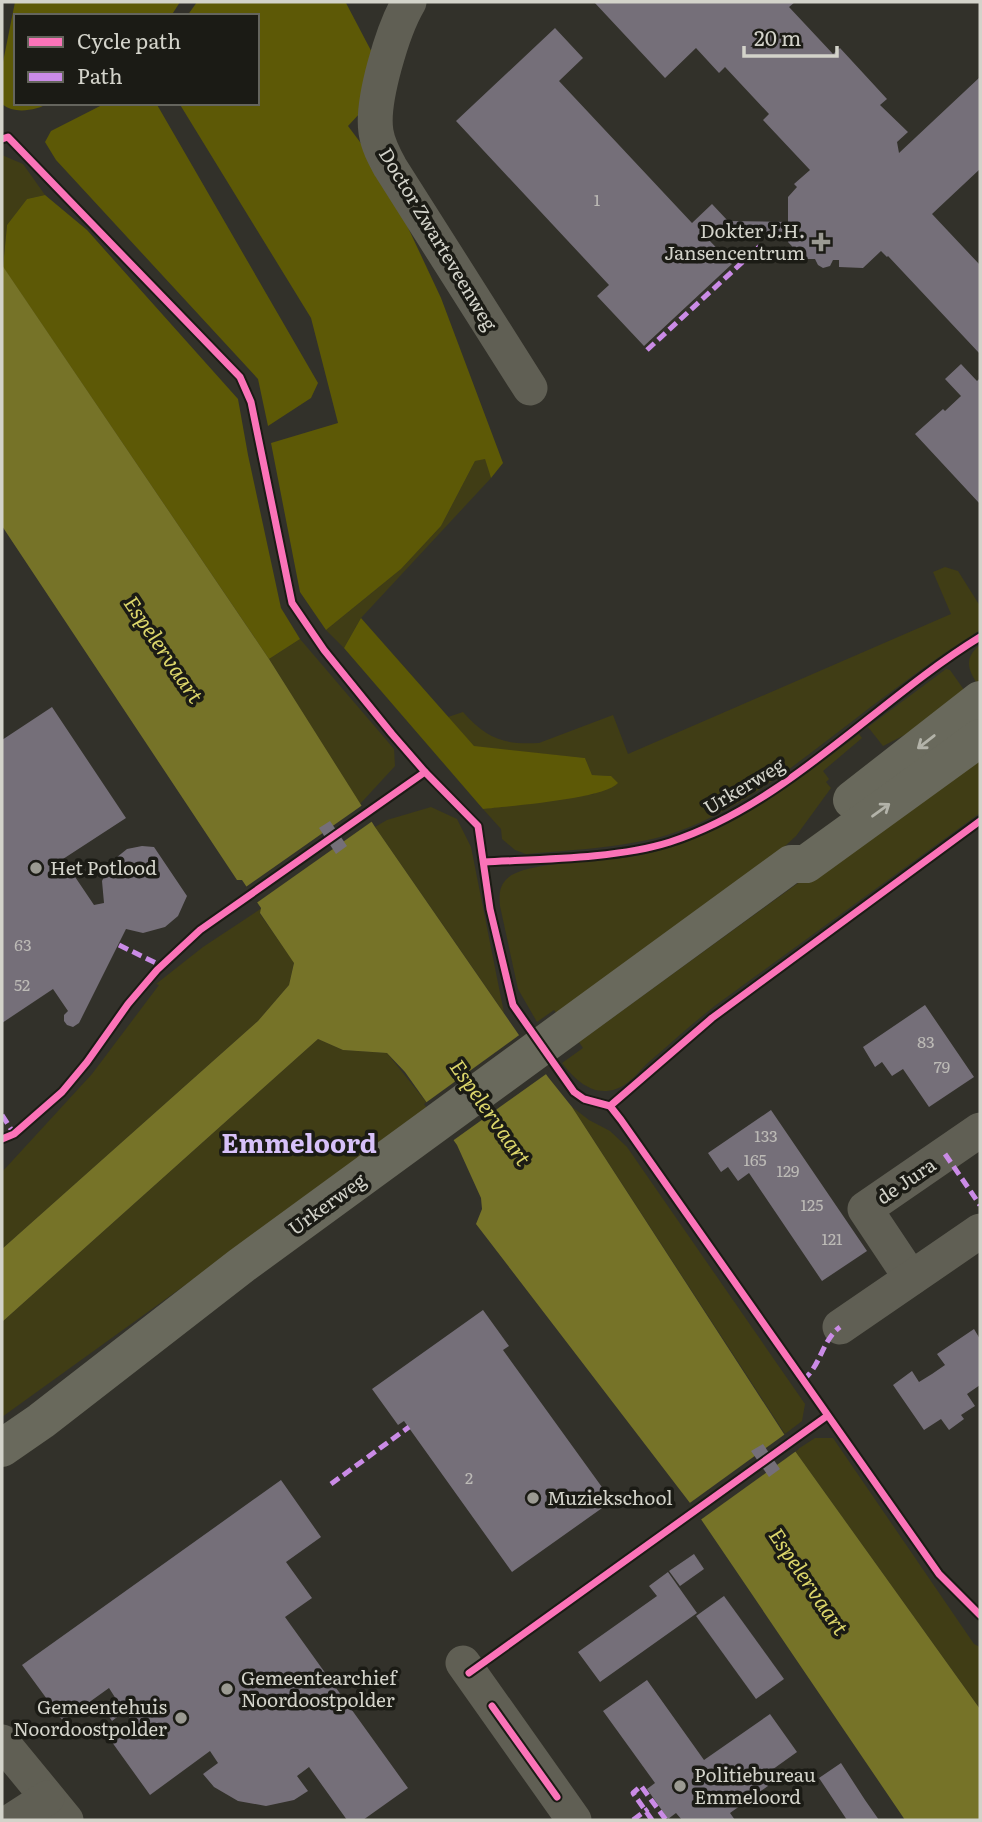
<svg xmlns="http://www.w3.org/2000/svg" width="982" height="1822" viewBox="0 0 982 1822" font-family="Literata,serif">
	<rect width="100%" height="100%" fill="#32312a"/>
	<g fill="#403d15">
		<path d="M2,155L23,164L45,195L27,199L7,225L3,267Z"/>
		<path d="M485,458L491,478L361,618L344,648L326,630L401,569L441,526L475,461Z"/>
		<path d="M945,567L958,571L980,606V630C929,662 881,699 833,736C785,773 736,810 679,831C637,847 572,850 526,854L515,850L502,839L501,829L483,809L594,794L611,776L592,775L585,758L474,747L448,717L463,712C487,739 504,745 539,743L613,715L628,754L951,614L933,572Z"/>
		<path d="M300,639L394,749L395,766L360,804L269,659Z"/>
		<path d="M980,645V688C969,672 962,659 980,645Z"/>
		<path d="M946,669L950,670L969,697L960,707L883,746L868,727Z"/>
		<path d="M859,734L862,738L823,771L829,779L826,782L831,788L796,836L762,867L558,1015L554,1010L537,1022L518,989L500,906C499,894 499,885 509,877C529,861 611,861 640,855C724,839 792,785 859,734Z"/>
		<path d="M980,751V813L716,1005C693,1023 672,1042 650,1061C640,1070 629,1085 616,1089C593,1097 575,1080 562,1063L583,1048L579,1042Z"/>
		<path d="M431,807L457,819L471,847L504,1013L375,827L387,820Z"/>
		<path d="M262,908L260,914L294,962L289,985L258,1021L2,1249V1172L92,1074L159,985L156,984L203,947Z"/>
		<path d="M318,1039L343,1050L387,1053L431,1108L2,1417V1322Z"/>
		<path d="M572,1107L589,1120L610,1131L627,1147L805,1404L802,1421L785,1434Z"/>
		<path d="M815,1438H833L974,1644L980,1647V1709L795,1451Z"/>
	</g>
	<g fill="#5d5906">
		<path d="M15,2H180L171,16H16V103H50C36,110 15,115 2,104V67Z"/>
		<path d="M197,2H347L346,3L388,83L348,126L381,170L441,298L503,463L491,478L485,459L475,461L441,526L401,569L326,630L300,592L271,443L338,423L311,318L179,103H257V16H187Z"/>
		<path d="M106,103H156L318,383L311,398L268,426L258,379L56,160L45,142L51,131Z"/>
		<path d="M45,195L87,230L238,399L248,455L281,608L300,639L269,659L3,267L7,225L27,199Z"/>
		<path d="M361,618L474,746L585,758L592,775L611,776L618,783C604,799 509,806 483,809L344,648Z"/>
	</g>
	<path fill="#767328" d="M2,265L269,659L375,827L548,1077L572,1107L795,1451L980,1709V1820H905L690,1503L476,1224L482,1209L481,1198L457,1145L405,1072L387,1053L343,1050L318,1039L2,1322V1249L258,1021L289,985L294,963L260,913L261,908L242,880H237L2,526Z"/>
	<g fill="#32312a">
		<path d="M364,804L374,820L255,904L243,889Z"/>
		<path d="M522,1033L549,1072L451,1142L424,1104Z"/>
		<path d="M788,1432L799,1449L699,1521L687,1505Z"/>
	</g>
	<g fill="#756f79">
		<path d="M594,2H795L789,7L833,54L840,48L887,99L880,105L908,132L897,142L899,153L980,77V169L932,214L980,265V354L888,256L887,257L881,251L863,268L839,267V260H833L830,266L823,268L818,265L815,259H804L788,242V234L728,232L721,239L715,233L708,239L732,264L644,346L597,296L609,285L456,121L555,28L583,58L559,81L692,223L712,204L728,221L788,222V197L797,187L794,184L810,170L763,120L769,114L725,67L719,73L696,48L665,78Z"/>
		<path d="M961,364L977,381L980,378V504L915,434L943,409L945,411L961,396L945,379Z"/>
		<path d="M52,707L126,818L63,859L94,905L104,903L102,881L111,862L127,849L142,846L154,847L187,896L178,916L165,927L143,933L126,929L79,1023L73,1027L67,1025L64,1021V1015L68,1011L53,989L2,1023V740Z"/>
		<path d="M330,821L347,846L336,854L319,828Z"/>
		<path d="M925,1005L974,1077L929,1107L903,1069L892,1076L882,1062L875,1067L863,1047Z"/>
		<path d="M771,1110L867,1251L822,1281L749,1173L738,1181L728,1167L721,1172L708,1153Z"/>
		<path d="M483,1310L509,1346L503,1350L612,1501L512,1572L404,1421L398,1425L372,1389Z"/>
		<path d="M974,1329L980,1339V1385L967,1394L975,1406L961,1415L964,1419L949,1430L941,1419L924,1430L893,1385L912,1371L919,1382L932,1374L945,1365L937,1354Z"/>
		<path d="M763,1444L780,1469L769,1477L751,1451Z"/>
		<path d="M281,1480L321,1537L286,1562L312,1598L285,1617L408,1788L363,1820H347L309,1767L297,1776L308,1791L294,1800L266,1806L238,1801L214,1787L203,1774L218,1763L210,1751L150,1795L109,1738L132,1722L125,1711L112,1721L108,1715L103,1708L116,1699L109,1688L63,1721L22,1665Z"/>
		<path d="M694,1554L704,1569L680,1586L669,1571Z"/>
		<path d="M668,1572L697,1613L600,1682L578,1652L657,1596L649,1586Z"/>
		<path d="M724,1596L784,1679L756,1699L696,1616Z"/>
		<path d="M647,1680L704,1760L770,1714L797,1752L762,1777L768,1786L730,1813L735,1820H682L676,1813L668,1819L647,1789L655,1783L603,1711Z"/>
		<path d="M841,1763L865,1800L879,1820H847L819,1778Z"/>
	</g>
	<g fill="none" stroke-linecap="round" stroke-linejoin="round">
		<g stroke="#605f54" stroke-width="35">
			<path d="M409,2C393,29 371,101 376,132C378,145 384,156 390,167L530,388"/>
			<path d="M911,1278L865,1209L980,1130"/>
			<path d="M840,1327L980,1231"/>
			<path d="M463,1663L574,1820"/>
			<path d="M2,1742L66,1820"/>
			<path d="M13,1820L47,1798"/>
		</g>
		<g stroke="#69695c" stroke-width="38">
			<path d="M852,800L980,700"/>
			<path d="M2,1448L41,1421L242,1265L791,864H806L980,738"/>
		</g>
		<g stroke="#ca8be6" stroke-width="5" stroke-dasharray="10 5" stroke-linecap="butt">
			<path d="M647,350L760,246"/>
			<path d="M119,945L162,966"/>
			<path d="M2,1115L14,1134"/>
			<path d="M945,1154L980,1205"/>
			<path d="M803,1380C821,1366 822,1340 840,1327"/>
			<path d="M331,1484L409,1427"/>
			<path d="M633,1820L648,1809"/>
			<path d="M652,1820L633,1793L641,1786L666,1820"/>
		</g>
		<g stroke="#1b1b15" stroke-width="11">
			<g id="cycleway">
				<path d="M2,139L8,137L240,377L251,402L292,603L324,650L392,734L425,772L478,826L490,909L513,1005L574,1092L584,1099L610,1106L621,1120L939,1574L980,1615"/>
				<path d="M484,862C541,859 616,859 670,842C787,804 877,700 980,637"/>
				<path d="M610,1106L712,1018L980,821"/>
				<path d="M2,1139L14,1134L62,1092L87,1062L128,1004L157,970L200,930L425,772"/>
				<path d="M469,1673L827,1416"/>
				<path d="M492,1706L557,1797"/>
			</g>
		</g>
		<use href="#cycleway" stroke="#fb73b8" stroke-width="7"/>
	</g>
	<defs><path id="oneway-shaft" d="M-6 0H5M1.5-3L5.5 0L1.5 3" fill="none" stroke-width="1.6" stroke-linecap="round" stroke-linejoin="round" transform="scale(1.75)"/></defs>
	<g stroke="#b3b3a9">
		<use href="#oneway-shaft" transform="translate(926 742) rotate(142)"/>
		<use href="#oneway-shaft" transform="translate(881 810) rotate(-36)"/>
	</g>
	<g fill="#9b9a92" stroke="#1b1b15" stroke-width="2.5">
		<path d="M817.5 231.5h7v7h7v7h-7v7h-7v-7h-7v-7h7z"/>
		<circle cx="36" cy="868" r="7"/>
		<circle cx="533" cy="1498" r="7"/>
		<circle cx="227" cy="1689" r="7"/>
		<circle cx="181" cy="1718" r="7"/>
		<circle cx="680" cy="1786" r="7"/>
	</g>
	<g text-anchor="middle" stroke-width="7" stroke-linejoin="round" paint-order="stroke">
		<g font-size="16" fill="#bcbab6">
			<text x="597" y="206">1</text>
			<text x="23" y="951">63</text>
			<text x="22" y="991">52</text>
			<text x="926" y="1048">83</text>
			<text x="942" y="1073">79</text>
			<text x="766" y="1142">133</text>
			<text x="755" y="1166">165</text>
			<text x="788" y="1177">129</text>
			<text x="812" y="1211">125</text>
			<text x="832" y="1245">121</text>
			<text x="469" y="1484">2</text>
		</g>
		<g font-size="19" fill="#d3d3ca" stroke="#1b1b15" text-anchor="start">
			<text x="805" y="238" text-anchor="end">Dokter J.H.<tspan x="805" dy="22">Jansencentrum</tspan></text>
			<text x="50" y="875">Het Potlood</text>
			<text x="547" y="1505">Muziekschool</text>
			<text x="241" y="1685">Gemeentearchief<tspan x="241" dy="22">Noordoostpolder</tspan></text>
			<text x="167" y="1714" text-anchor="end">Gemeentehuis<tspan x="167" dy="22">Noordoostpolder</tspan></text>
			<text x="694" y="1782">Politiebureau<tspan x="694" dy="22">Emmeloord</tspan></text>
		</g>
		<g font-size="19" fill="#d3d3ca" stroke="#1b1b15">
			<text transform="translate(438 239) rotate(59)" y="7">Doctor Zwarteveenweg</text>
			<text transform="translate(744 786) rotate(-31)" y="7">Urkerweg</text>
			<text transform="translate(906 1181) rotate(-34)" y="7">de Jura</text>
			<text transform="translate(327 1204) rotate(-36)" y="7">Urkerweg</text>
		</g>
		<g font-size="21" font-style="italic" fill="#dcd66a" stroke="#1b1b15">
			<text transform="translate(163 650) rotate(56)" y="7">Espelervaart</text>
			<text transform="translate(490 1113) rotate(55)" y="7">Espelervaart</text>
			<text transform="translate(808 1582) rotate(56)" y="7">Espelervaart</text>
		</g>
		<g font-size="26" font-weight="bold" fill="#d7c1f9" stroke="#1b1b15">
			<text x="299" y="1153">Emmeloord</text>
		</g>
	</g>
	<rect width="982" height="1822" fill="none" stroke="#d3d3ca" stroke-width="7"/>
	<rect x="14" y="14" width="245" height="91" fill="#1b1b15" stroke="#65655d" stroke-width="2"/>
	<rect x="28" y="37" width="35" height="10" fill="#fb73b8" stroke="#65655d" stroke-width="2"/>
	<text x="77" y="49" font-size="21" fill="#d3d3ca">Cycle path</text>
	<rect x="28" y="72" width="35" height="10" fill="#ca8be6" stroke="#65655d" stroke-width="2"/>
	<text x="77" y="84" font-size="21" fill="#d3d3ca">Path</text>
	<path d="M744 46v10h93v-10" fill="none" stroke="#d3d3ca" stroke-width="3.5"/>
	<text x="754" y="46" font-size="21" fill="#d3d3ca" stroke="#1b1b15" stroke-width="5" paint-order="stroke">20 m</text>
</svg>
